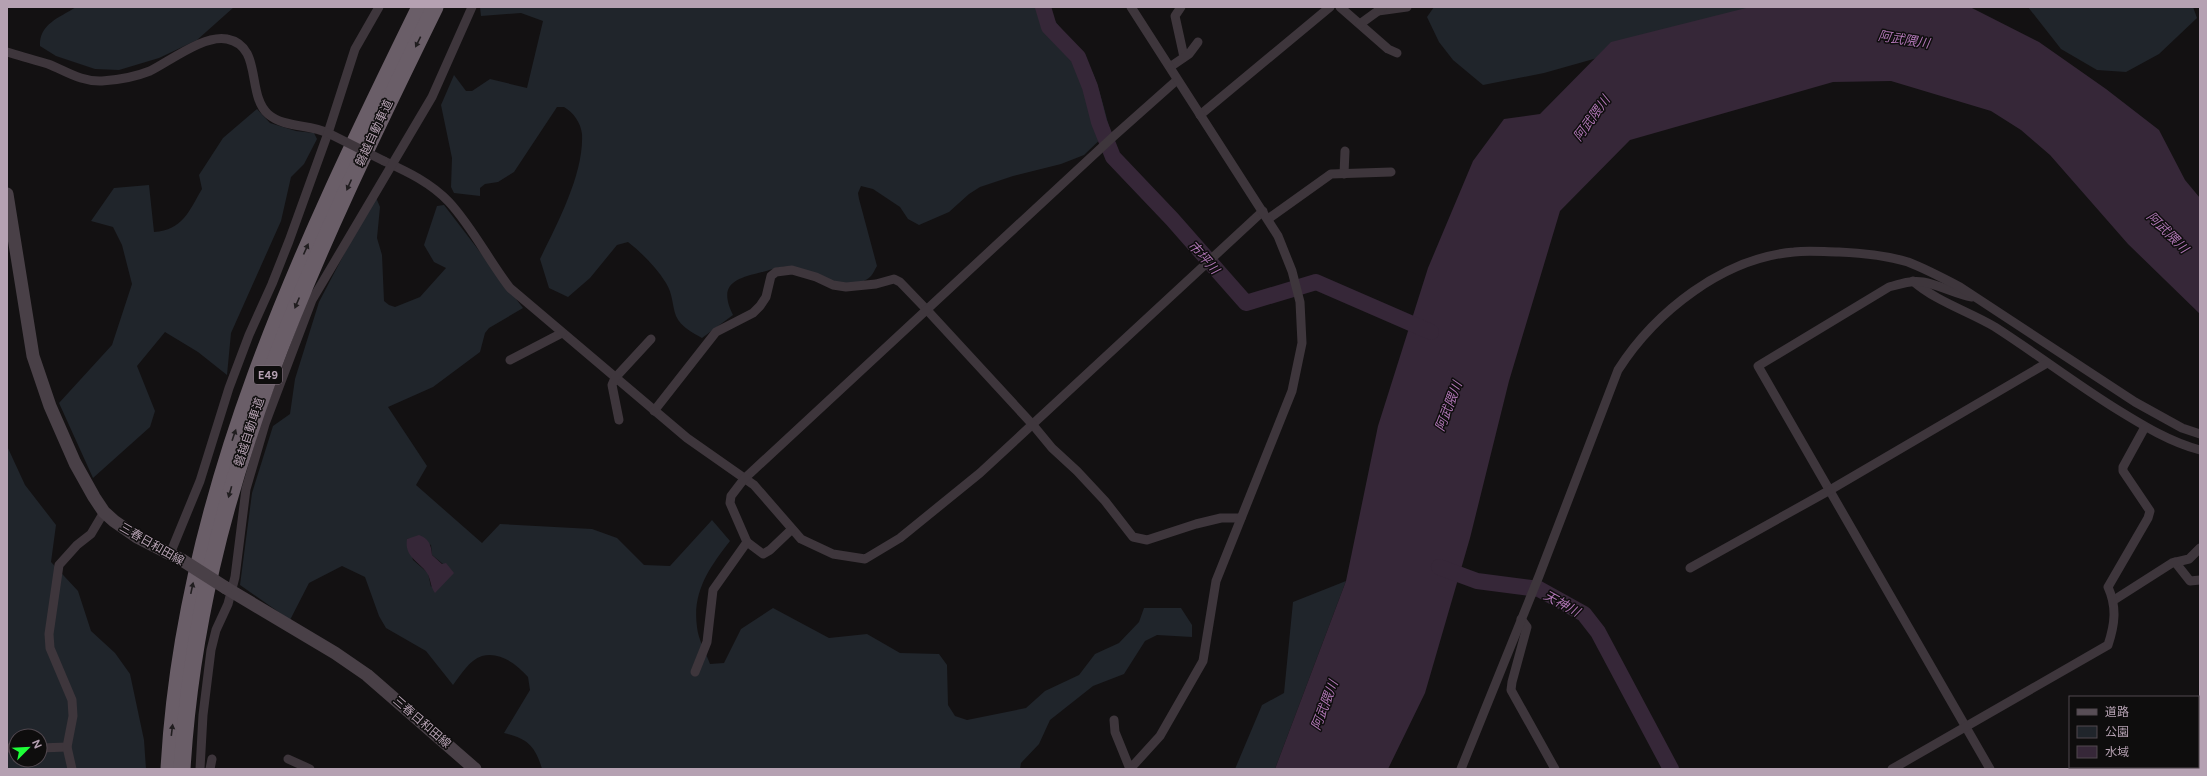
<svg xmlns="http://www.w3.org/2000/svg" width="2207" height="776" viewBox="0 0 2207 776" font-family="Figtree,'Noto Sans JP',sans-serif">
	<rect width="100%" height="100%" fill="#131112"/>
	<g fill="#20252b" fill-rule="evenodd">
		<path d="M76,7H234L197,40L159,58L119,70L95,69L56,56L40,46C39,24 59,18 76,7Z"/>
		<path d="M480,7H1048C1055,27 1073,39 1084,57C1098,77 1103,106 1110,130L1084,155L1061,164L1013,176L980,187L969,194L949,212L919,225L908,219L900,207L873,189L861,186L858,193L859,199L877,266C875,269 873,274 871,276C850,297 808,268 786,267C779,266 769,271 762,272C734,279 718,284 733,315L702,338C693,333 681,327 676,316C672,305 673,294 666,283C656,267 643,254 628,242L617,245L590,278L568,297L549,288L540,259C557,224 584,174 582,134C581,123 573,112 564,107H557L514,172L498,182L485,184L480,188V196L454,193L451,187L452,158L441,105L454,75L466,91H472L490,79L527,88L543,21L521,13L481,16Z"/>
		<path d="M1434,7H1778L1544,73L1483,85L1453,60L1439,42L1427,17Z"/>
		<path d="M2028,7H2193L2197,18L2159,54L2126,72L2097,70L2061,49Z"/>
		<path d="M257,109L270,123L296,131L314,133L317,139L304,164L291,177L281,221L231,333L227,375L198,352L165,332L137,366L155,411L150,427L93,478L59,403L112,345L132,284L122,245L113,227L91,221L114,188L149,185L154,232C183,230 189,211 202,189L199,175L223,138Z"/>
		<path d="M375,195L380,207L377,238L382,255L384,301L389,305L395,307L420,297L446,268L434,262L424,245L437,206L444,205L523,308L489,328L485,333L480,352L433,387L388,407L427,466L416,485L482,543L500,524L592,529L617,538L644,565L670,566L712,520L730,541C710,567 692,591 697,627C698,639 706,653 710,664L724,663L741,629L773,608L829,638L867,634L900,653L939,654L947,665L948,705L955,716L967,720L1026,708L1045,691L1079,675L1095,654L1119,643L1139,622L1144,608H1181L1192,625V637L1157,635L1145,641L1124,674L1093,686L1050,720L1039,744L1021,763L1020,769H542C535,745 527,739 504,733L530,690L528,677C517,664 499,651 482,656C469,660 460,676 453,685L426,651L386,628L379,616L365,577L342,566L309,583L290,620L240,585L252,493L273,426L290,414L295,379L319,302ZM413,538L431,545L432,555L443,564L431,587L428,573L413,560L407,539Z"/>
		<path d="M7,446L25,485L56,525L51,562L78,591L91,631L115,653L130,674L144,740L146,769L7,768ZM16,736H40V760H16Z"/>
		<path d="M1346,581L1275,769H1235L1262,705L1284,693L1293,602Z"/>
	</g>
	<g fill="#362738">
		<path d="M1750,7H1970L2039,42L2106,89L2159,130L2185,180L2200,198V314L2128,244L2050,155L2021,130L1991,111L1891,81L1833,82L1630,140L1560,211L1509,381L1470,538L1425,693L1388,769H1275L1346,581L1378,426L1428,268L1473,161L1504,119L1540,114L1611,42Z"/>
		<path d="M419,535C429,539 431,544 432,555L442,564L446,563L454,573L435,593C430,586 431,579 427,573C419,561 404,557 407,539Z"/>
	</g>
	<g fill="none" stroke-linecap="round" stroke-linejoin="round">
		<g stroke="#362738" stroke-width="16">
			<path d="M1043,7L1049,27L1078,57L1090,87L1099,122L1113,157L1172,219L1246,303L1316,282L1431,332"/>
			<path d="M1439,567L1477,581L1539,589L1584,614L1598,632L1671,769"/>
		</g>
		<g stroke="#3e363c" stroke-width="9">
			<path d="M1181,7L1175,16L1184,57"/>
			<path d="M1340,7L1388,49L1397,53"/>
			<path d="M1378,11L1407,7"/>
			<path d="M1360,24L1382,8"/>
			<path d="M7,52C20,56 34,60 48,64C66,71 81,82 102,81C118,80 135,77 150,71C170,61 205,34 227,39C263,46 246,94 268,114C284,128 309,124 328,133"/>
			<path d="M1170,67L1189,54L1198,42"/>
			<path d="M1200,115L1330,7"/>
			<path d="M384,161C408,172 431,183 449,202C473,228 489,261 510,288L687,438L754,485L801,539L833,554L865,559L900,538L980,473L1263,211"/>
			<path d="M1344,174L1345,151"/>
			<path d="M1268,219L1331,174L1391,172"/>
			<path d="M1913,281C1937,302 1968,311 1995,327C2037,354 2076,384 2118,410C2144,426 2170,442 2200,450"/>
			<path d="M1972,297C1955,294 1940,285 1923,282C1912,280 1900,284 1889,287L1758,366L1990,769"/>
			<path d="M510,360L562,333"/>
			<path d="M654,411L716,332L753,313L760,306L766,297L771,276L776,272L792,270L816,277L833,285L846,287L876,284L894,279L900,282L927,310L1033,425L1052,448L1077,471L1105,501L1133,537L1147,540L1196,524L1221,518H1241"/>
			<path d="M619,420L612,385L615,378L651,339"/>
			<path d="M791,530L770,550L763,554L747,542L730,503L731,496L744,479L1114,136L1177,80"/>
			<path d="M170,554L200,481L229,388L249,335L272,284L289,241L328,133L355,49L379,7"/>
			<path d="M2175,562L2190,581L2200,580"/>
			<path d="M1690,568L1830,490L2047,363"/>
			<path d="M2114,600L2172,563L2189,559L2200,548"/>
			<path d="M1521,619L1527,627L1512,682L1511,690L1555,769"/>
			<path d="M695,672L707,642L713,590L747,542"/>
			<path d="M1114,720L1115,732L1130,769L1160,736L1203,661L1216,581L1292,391L1302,343L1300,302L1292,271L1278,236L1131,7"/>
			<path d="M7,748H16"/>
			<path d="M40,748L67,747"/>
			<path d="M288,759L310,769"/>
			<path d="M72,769L67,747L73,716L72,700L50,648L49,634L59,565L77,545L91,534L104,512"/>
			<path d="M200,769L203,715L211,650L216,630L228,604L235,577L246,489L265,424L312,300L432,97L472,7"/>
			<path d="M210,769L212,759"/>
			<path d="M1461,769L1539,576L1618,370C1655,312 1723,258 1794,252C1809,250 1824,252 1839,252C1862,253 1885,255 1908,262C1926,269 1943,278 1960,287L2135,402L2182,428L2200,434"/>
			<path d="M1892,769L2108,645C2115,624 2117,607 2108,587L2148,518L2150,511L2123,471V467L2145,427"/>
		</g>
		<g stroke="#494047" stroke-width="13">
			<path d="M7,194L33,356L50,406L75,463L94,497L104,512L114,521L137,537L182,560"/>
			<path d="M226,588L335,653L367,675L475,769"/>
		</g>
		<g stroke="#584e56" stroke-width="14">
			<path d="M2198,715L2200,713"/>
			<path d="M2148,769L2150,767"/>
		</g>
		<g stroke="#6a5e68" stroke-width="17">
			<path d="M169,769C184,493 301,250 420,7"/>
			<path d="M182,769C199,489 314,254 435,7"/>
		</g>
		<path stroke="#3e363c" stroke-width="9" d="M328,133L384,161"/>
		<path stroke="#494047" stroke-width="13" d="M182,560L226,588"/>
	</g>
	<defs><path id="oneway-solid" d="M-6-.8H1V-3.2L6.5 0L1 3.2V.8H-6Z"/></defs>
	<g fill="#201d1f">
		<use href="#oneway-solid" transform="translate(418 42) rotate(116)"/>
		<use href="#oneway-solid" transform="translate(349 185) rotate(114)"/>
		<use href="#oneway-solid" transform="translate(306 249) rotate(-66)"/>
		<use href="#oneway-solid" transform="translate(297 303) rotate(113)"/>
		<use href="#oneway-solid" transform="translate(234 435) rotate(-71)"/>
		<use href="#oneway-solid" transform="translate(230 492) rotate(106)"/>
		<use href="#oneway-solid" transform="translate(192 588) rotate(-78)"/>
		<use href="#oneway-solid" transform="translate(172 730) rotate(-83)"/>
	</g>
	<g text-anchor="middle" stroke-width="3" stroke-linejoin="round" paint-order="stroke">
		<rect fill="#0e0d0d" stroke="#837580" stroke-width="1" x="254" y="366" width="28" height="18" rx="3"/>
		<g font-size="11" font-weight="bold" fill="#b5a1b2">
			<text x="268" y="379">E49</text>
		</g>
		<g font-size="12" fill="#b5a1b2" stroke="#0e0d0d">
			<text transform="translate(374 133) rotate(-65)" y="4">磐越自動車道</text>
			<text transform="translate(249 432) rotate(-72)" y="4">磐越自動車道</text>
			<text transform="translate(152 544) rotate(30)" y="4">三春日和田線</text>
			<text transform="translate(422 722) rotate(41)" y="4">三春日和田線</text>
		</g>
		<g font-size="13" font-style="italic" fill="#af75b4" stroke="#0e0d0d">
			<text transform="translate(1904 39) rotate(9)" y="5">阿武隈川</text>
			<text transform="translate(1591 118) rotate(-54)" y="5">阿武隈川</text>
			<text transform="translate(2168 232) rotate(45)" y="5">阿武隈川</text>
			<text transform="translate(1204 257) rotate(48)" y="5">市坪川</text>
			<text transform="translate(1448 406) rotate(-69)" y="5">阿武隈川</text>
			<text transform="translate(1562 603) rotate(29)" y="5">天神川</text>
			<text transform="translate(1324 705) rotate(-69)" y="5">阿武隈川</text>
		</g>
	</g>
	<rect width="2207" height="776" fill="none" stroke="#b5a1b2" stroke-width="16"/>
	<rect x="2069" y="696" width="130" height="72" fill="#0e0d0d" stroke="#51484f"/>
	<rect x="2077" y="709" width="20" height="6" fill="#584e56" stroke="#51484f"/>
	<text x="2105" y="716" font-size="12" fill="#b5a1b2">道路</text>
	<rect x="2077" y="726" width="20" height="12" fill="#20252b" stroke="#51484f"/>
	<text x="2105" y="736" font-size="12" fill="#b5a1b2">公園</text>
	<rect x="2077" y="746" width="20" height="12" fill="#362738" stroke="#51484f"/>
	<text x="2105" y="756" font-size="12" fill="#b5a1b2">水域</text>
	<g transform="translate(28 748) rotate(66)"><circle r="19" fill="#0e0d0d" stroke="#51484f"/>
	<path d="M0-3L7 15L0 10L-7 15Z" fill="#1eff38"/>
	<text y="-6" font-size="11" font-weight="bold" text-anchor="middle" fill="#b5a1b2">N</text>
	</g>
</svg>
